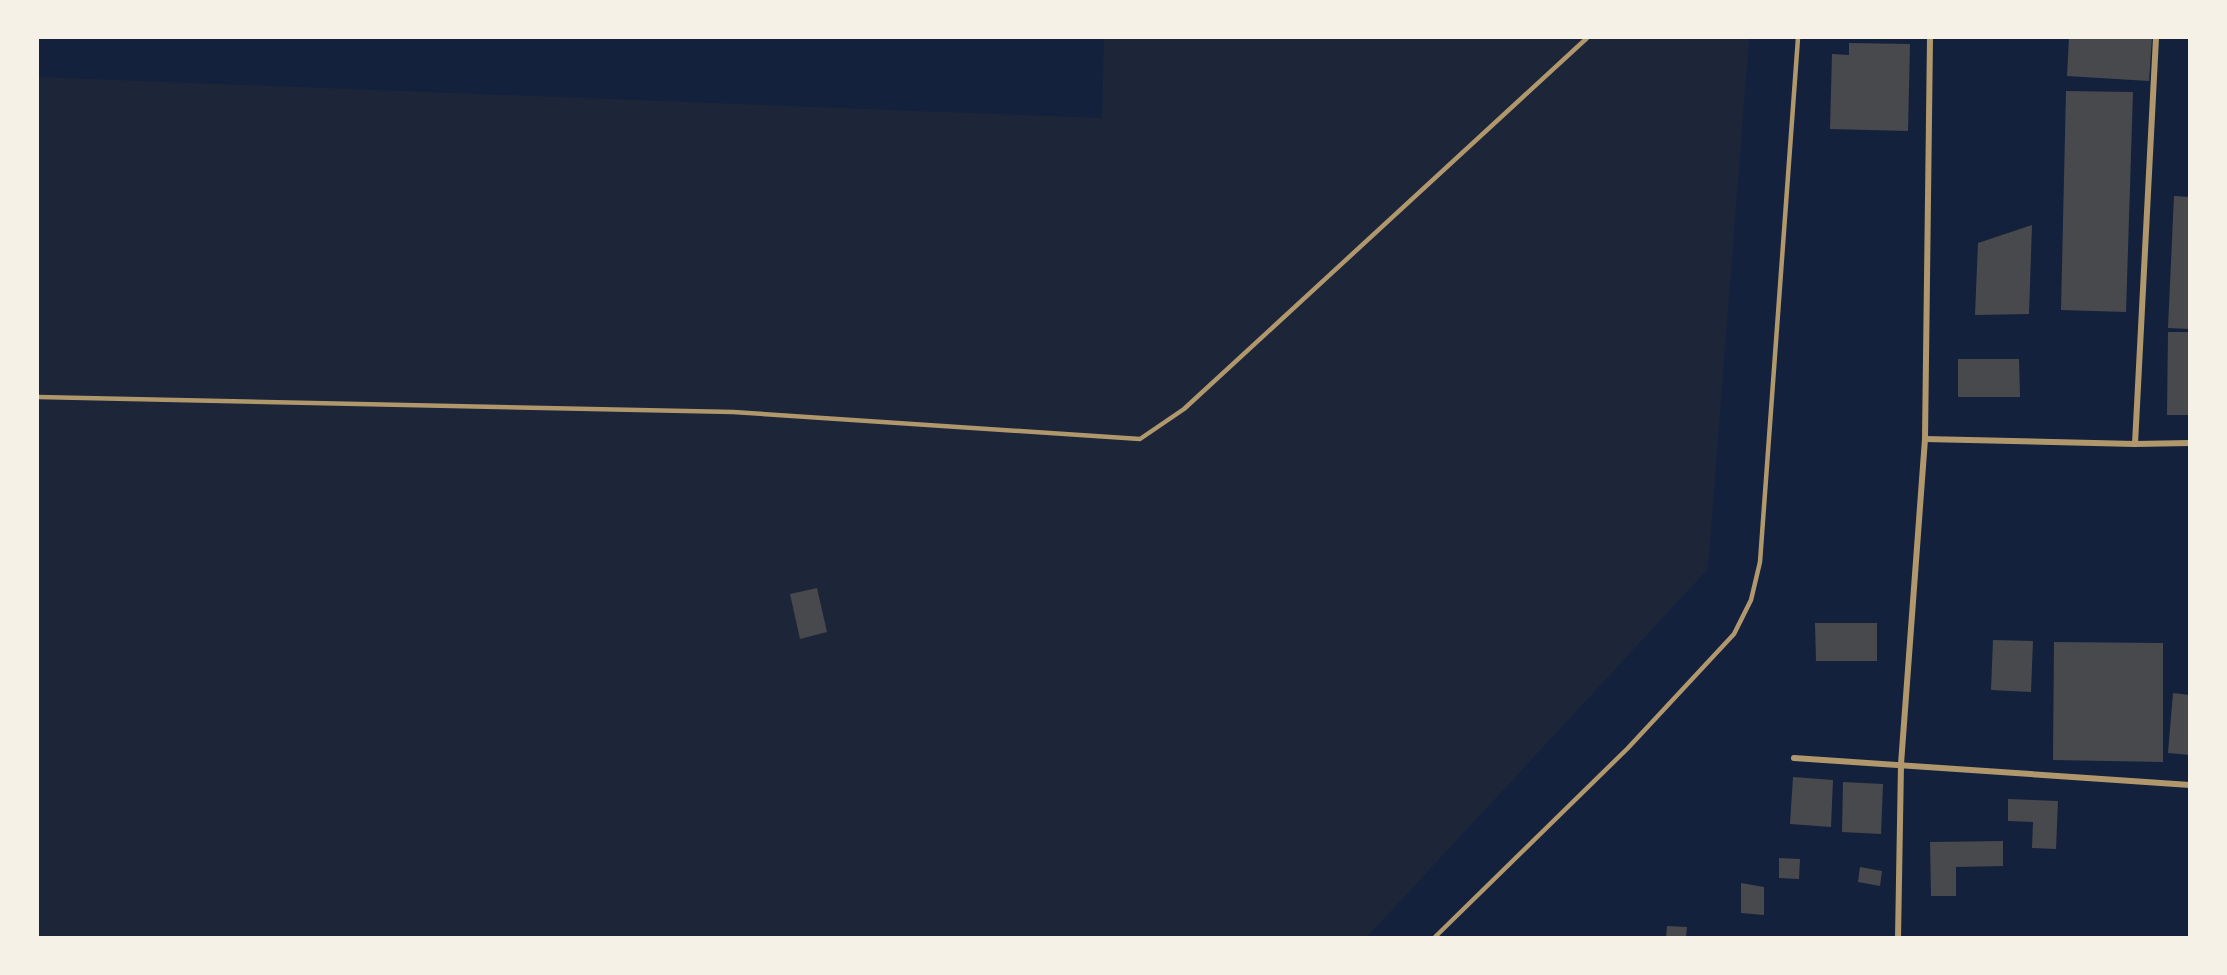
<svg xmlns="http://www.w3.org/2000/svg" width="2227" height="975" viewBox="0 0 2227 975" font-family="Bitter,serif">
	<rect width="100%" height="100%" fill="#14213d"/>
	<path fill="#1d2539" d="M1104,38H1749L1708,569L1367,937L38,938V77L1102,118Z"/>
	<g fill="#48494c">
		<path d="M2069,38H2152L2149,81L2067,76Z"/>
		<path d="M1849,43L1910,44L1908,131L1830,129L1832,54L1849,55Z"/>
		<path d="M2066,91L2133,92L2126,312L2061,310Z"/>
		<path d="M2174,196L2190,197V329L2168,328Z"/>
		<path d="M2032,225L2029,314L1975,315L1978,243Z"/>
		<path d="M2168,332H2190V415H2167Z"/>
		<path d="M1958,359H2019L2020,397H1958Z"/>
		<path d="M817,588L827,632L800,639L790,594Z"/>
		<path d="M1815,623H1877V661H1816Z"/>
		<path d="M1993,640L2033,641L2031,692L1991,690Z"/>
		<path d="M2054,642L2163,643V762L2053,760Z"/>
		<path d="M2173,693L2190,695V755L2168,753Z"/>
		<path d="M1793,777L1833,780L1831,827L1790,824Z"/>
		<path d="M1843,782L1883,784L1881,834L1842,832Z"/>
		<path d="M2008,799L2058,801L2056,849L2032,848L2033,822L2008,821Z"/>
		<path d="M2003,841V866L1956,867V896H1931L1930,842Z"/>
		<path d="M1779,858L1800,859L1799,879L1779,878Z"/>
		<path d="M1860,867L1882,871L1880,886L1858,882Z"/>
		<path d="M1741,883L1764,887V915L1741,913Z"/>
		<path d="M1667,926L1687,927L1686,938H1666Z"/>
	</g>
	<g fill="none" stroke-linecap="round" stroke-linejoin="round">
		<g stroke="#b1986c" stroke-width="4.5">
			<path d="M38,397L733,412L1140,439L1184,409L1587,38"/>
			<path d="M1434,938L1628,748L1734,634L1751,600L1760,562L1798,38"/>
		</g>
		<g stroke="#b1986c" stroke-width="6">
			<path d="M1925,439L2135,444L2190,443"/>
			<path d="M2135,444L2156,38"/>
			<path d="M1794,758L2190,785"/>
			<path d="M1898,938L1901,764L1925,439L1930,38"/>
		</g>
	</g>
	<rect width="2227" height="975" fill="none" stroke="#f6f1e7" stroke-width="78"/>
</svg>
